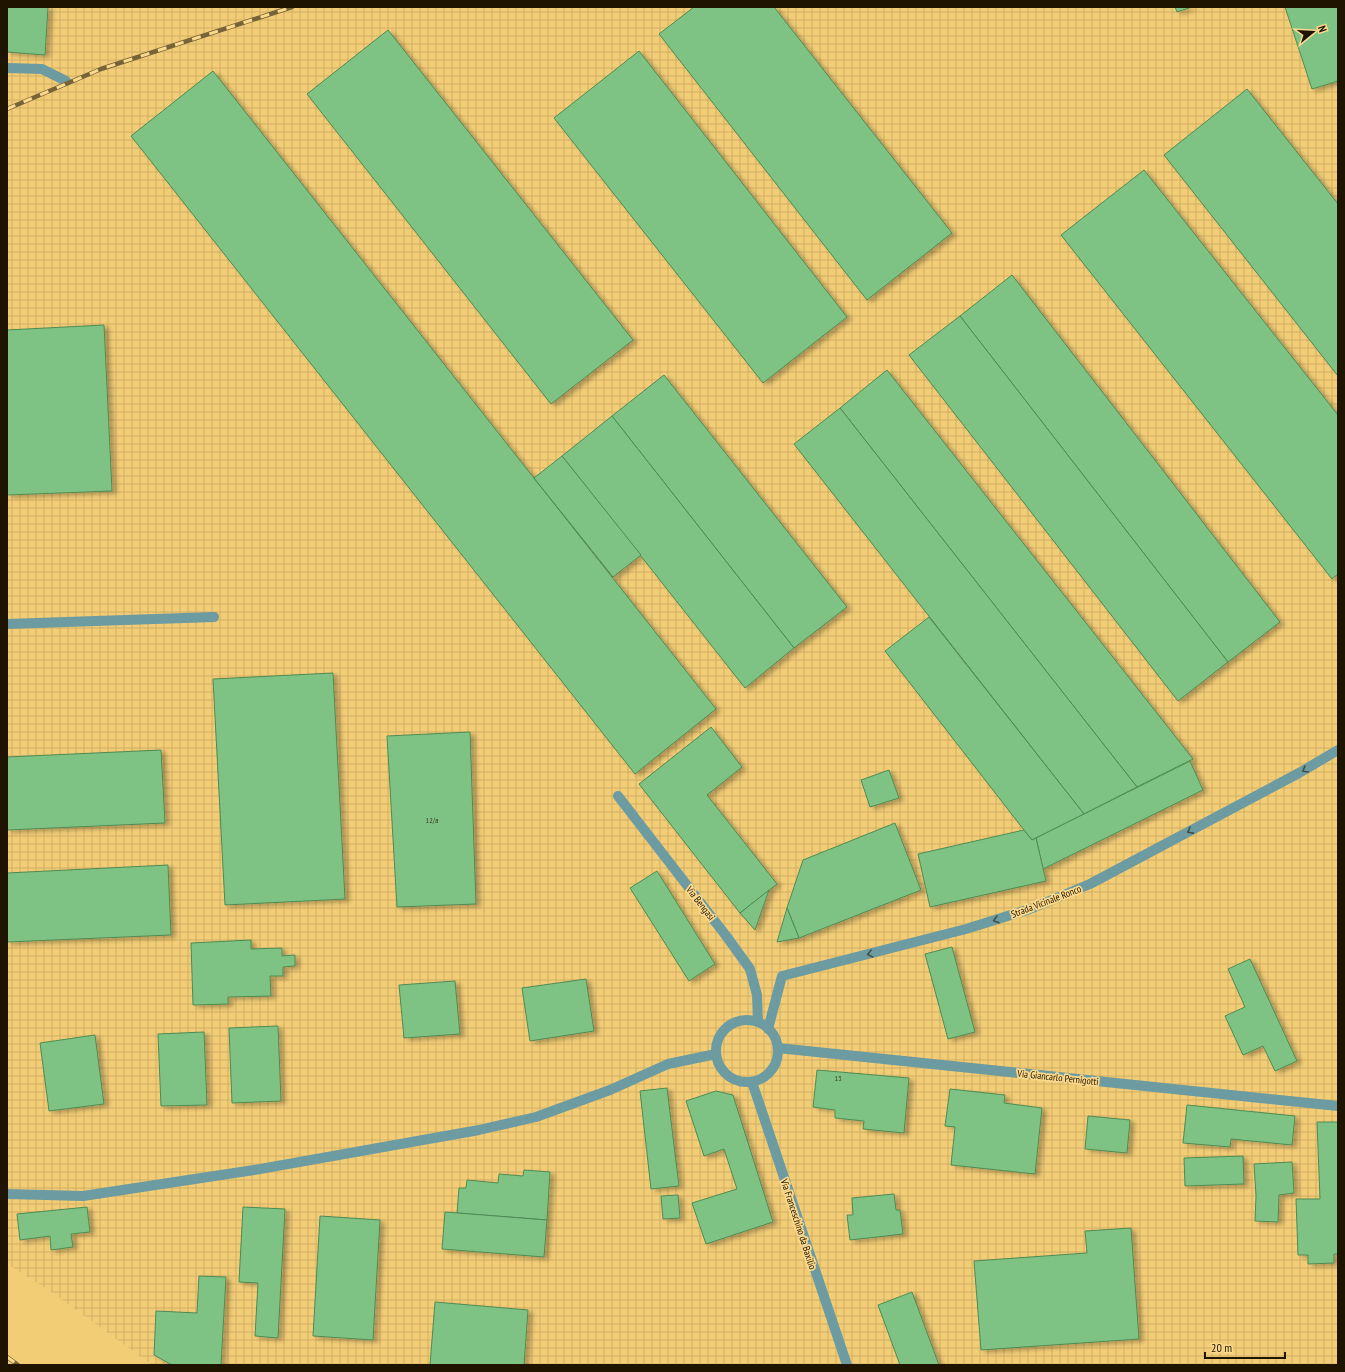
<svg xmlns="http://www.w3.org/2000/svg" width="1345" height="1372" viewBox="0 0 1345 1372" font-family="'PT Sans Narrow',sans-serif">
	<defs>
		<pattern id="industrial-grid" width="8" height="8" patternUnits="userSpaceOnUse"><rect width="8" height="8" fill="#f3cd76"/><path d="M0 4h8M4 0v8" fill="none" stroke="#d0af64"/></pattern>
		<filter id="shadow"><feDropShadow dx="4.5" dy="2.5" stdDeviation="2" flood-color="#0004"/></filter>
	</defs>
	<rect width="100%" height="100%" fill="#fcd98b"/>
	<path fill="#f3cd76" d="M7,1264L50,1291L152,1365H7Z"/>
	<path fill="url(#industrial-grid)" d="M7,7H1338V1365H152L50,1291L7,1264Z"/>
	<g fill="#7ec384" stroke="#4e8b54" filter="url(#shadow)">
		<path d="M7,7H48L45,55L7,52Z"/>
		<path d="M694,7H774L952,233L867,300L659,34Z"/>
		<path d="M1175,7H1192L1177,12Z"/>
		<path d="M1285,7H1338V81L1312,89Z"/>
		<path d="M388,30L633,340L551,404L307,94Z"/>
		<path d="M639,51L847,317L763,383L554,118Z"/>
		<path d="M213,71L716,709L635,774L131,136Z"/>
		<path d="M1247,89L1338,204V376L1164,155Z"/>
		<path d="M1144,170L1338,415V574L1332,579L1061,235Z"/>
		<path d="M1012,275L1280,622L1228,662L960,316Z"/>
		<path d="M960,316L1228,662L1178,701L909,355Z"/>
		<path d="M104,325L112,491L7,495V330Z"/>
		<path d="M887,370L1193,759L1137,787L840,408Z"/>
		<path d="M664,375L847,607L794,648L612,416Z"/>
		<path d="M840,408L1137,787L1084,814L794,444Z"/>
		<path d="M612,416L794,648L745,688L562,456Z"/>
		<path d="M562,456L641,555L613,577L534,478Z"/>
		<path d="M929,617L1084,814L1032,840L1024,830L885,651Z"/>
		<path d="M333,673L345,899L225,905L213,679Z"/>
		<path d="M711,727L742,767L707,795L777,884L740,913L639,784Z"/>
		<path d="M470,732L476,904L397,907L387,736Z"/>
		<path d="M161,750L165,823L7,830V757Z"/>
		<path d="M1190,761L1203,790L1043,869L1036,838Z"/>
		<path d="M889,770L899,798L870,807L861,780Z"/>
		<path d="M895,823L921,890L799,938L787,908L803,860Z"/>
		<path d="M1024,830L1032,840L1036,838L1046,881L930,907L918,854Z"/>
		<path d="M168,865L171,935L7,942V873Z"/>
		<path d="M657,871L715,964L689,981L630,888Z"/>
		<path d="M769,890L755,930L740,913Z"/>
		<path d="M787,908L799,938L777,942Z"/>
		<path d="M251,940V949L282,948V956L295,955V966L283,967V976H270L271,996L228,997V1004L193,1005L191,943Z"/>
		<path d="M952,947L975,1032L948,1039L925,954Z"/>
		<path d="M1250,959L1297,1061L1275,1071L1263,1046L1243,1055L1225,1016L1245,1007L1228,969Z"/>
		<path d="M586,979L594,1031L530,1041L522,988Z"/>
		<path d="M455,981L460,1034L404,1038L399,985Z"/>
		<path d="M278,1026L281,1101L232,1103L229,1028Z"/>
		<path d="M204,1032L207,1105L161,1106L158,1034Z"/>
		<path d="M95,1035L104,1104L49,1111L40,1043Z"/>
		<path d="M817,1070L909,1078L904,1133L863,1129L864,1121L835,1118V1110L813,1107Z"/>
		<path d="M667,1088L679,1186L651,1189L640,1091Z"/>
		<path d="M950,1089L1005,1095L1004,1103L1042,1108L1035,1174L951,1165L955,1127L945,1126Z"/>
		<path d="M716,1091L733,1095L773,1222L706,1244L692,1203L737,1189L724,1149L704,1156L686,1101Z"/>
		<path d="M1187,1105L1295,1116L1292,1145L1231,1139L1230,1147L1183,1143Z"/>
		<path d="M1088,1116L1130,1120L1127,1153L1085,1149Z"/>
		<path d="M1317,1122H1338V1254H1334V1263L1308,1264V1255H1298L1296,1199H1320Z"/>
		<path d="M1243,1156L1244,1184L1185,1186L1184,1158Z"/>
		<path d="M1292,1162L1294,1193L1279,1195L1278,1222L1255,1221L1256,1196L1254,1164Z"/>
		<path d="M524,1170L550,1172L547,1220L457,1213L459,1188H466L467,1180L498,1183L499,1174L523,1176Z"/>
		<path d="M894,1194L896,1210H900L903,1234L850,1240L847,1215H853L852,1198Z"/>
		<path d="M678,1195L680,1218L663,1219L661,1196Z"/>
		<path d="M87,1207L90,1232L71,1234L73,1247L51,1250L50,1236L20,1240L17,1214Z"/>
		<path d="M243,1207L285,1209L278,1338L255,1336L258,1283L239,1282Z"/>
		<path d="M445,1212L547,1220L544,1257L442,1249Z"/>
		<path d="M320,1216L380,1220L373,1340L313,1336Z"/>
		<path d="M1131,1228L1139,1339L981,1350L974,1261L1087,1253L1085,1231Z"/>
		<path d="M199,1276L226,1277L221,1365H172L154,1355L156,1311L197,1313Z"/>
		<path d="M912,1292L939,1365H900L878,1305Z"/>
		<path d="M435,1302L528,1310L524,1365H430Z"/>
	</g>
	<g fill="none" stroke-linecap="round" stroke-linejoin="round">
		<g stroke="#6c9ba1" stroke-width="10">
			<path d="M7,68L42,69L66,81"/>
			<path d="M7,624L214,617"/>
			<path d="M618,796L727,937L750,969L757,995L758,1022"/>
			<circle cx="747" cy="1051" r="31"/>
			<path d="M768,1029L782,976L966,929L1030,909L1090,884L1299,773L1338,750"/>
			<path d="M778,1048L1338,1106"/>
			<path d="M752,1082L847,1365"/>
			<path d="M7,1194L83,1196L254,1170L479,1130L536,1117L610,1090L668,1064L716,1054"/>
		</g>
		<g stroke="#776338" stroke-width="4.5">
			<g id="rail">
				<path d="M7,109L101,69L292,7"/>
				<path d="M7,1357L18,1365"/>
			</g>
		</g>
		<use href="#rail" stroke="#fcd98b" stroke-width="3" stroke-dasharray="9" stroke-linecap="butt"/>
	</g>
	<defs><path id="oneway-chevron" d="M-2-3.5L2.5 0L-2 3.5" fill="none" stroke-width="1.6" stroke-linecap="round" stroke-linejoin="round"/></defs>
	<g stroke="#415148">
		<use href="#oneway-chevron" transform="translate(1305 770) rotate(149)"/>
		<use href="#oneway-chevron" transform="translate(1190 831) rotate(152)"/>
		<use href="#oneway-chevron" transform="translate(996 920) rotate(163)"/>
		<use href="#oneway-chevron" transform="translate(870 954) rotate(166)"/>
	</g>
	<g text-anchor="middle" stroke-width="3.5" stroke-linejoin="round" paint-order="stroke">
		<g font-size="8" fill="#364021">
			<text x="432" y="823">12/a</text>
			<text x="838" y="1081">13</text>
		</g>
		<g font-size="10" fill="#1e1400" stroke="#fcd98b">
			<text transform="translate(1046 901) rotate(-21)" y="4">Strada Vicinale Ronco</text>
			<text transform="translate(701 903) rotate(52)" y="4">Via Bengasi</text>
			<text transform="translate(1058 1077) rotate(6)" y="4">Via Giancarlo Pernigotti</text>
			<text transform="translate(799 1224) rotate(72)" y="4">Via Franceschino da Baxilio</text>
		</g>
	</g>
	<rect width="1345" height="1372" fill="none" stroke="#1e1400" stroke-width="16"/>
	<g transform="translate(1313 32) rotate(72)" stroke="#fcd98b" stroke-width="3" paint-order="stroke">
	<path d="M0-3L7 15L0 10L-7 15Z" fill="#1e1400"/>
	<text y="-6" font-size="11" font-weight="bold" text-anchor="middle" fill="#1e1400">N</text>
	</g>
	<path d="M1205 1352v6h80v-6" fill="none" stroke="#1e1400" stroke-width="2"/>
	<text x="1211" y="1352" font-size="12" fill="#1e1400" stroke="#fcd98b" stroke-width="3" paint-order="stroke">20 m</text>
</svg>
